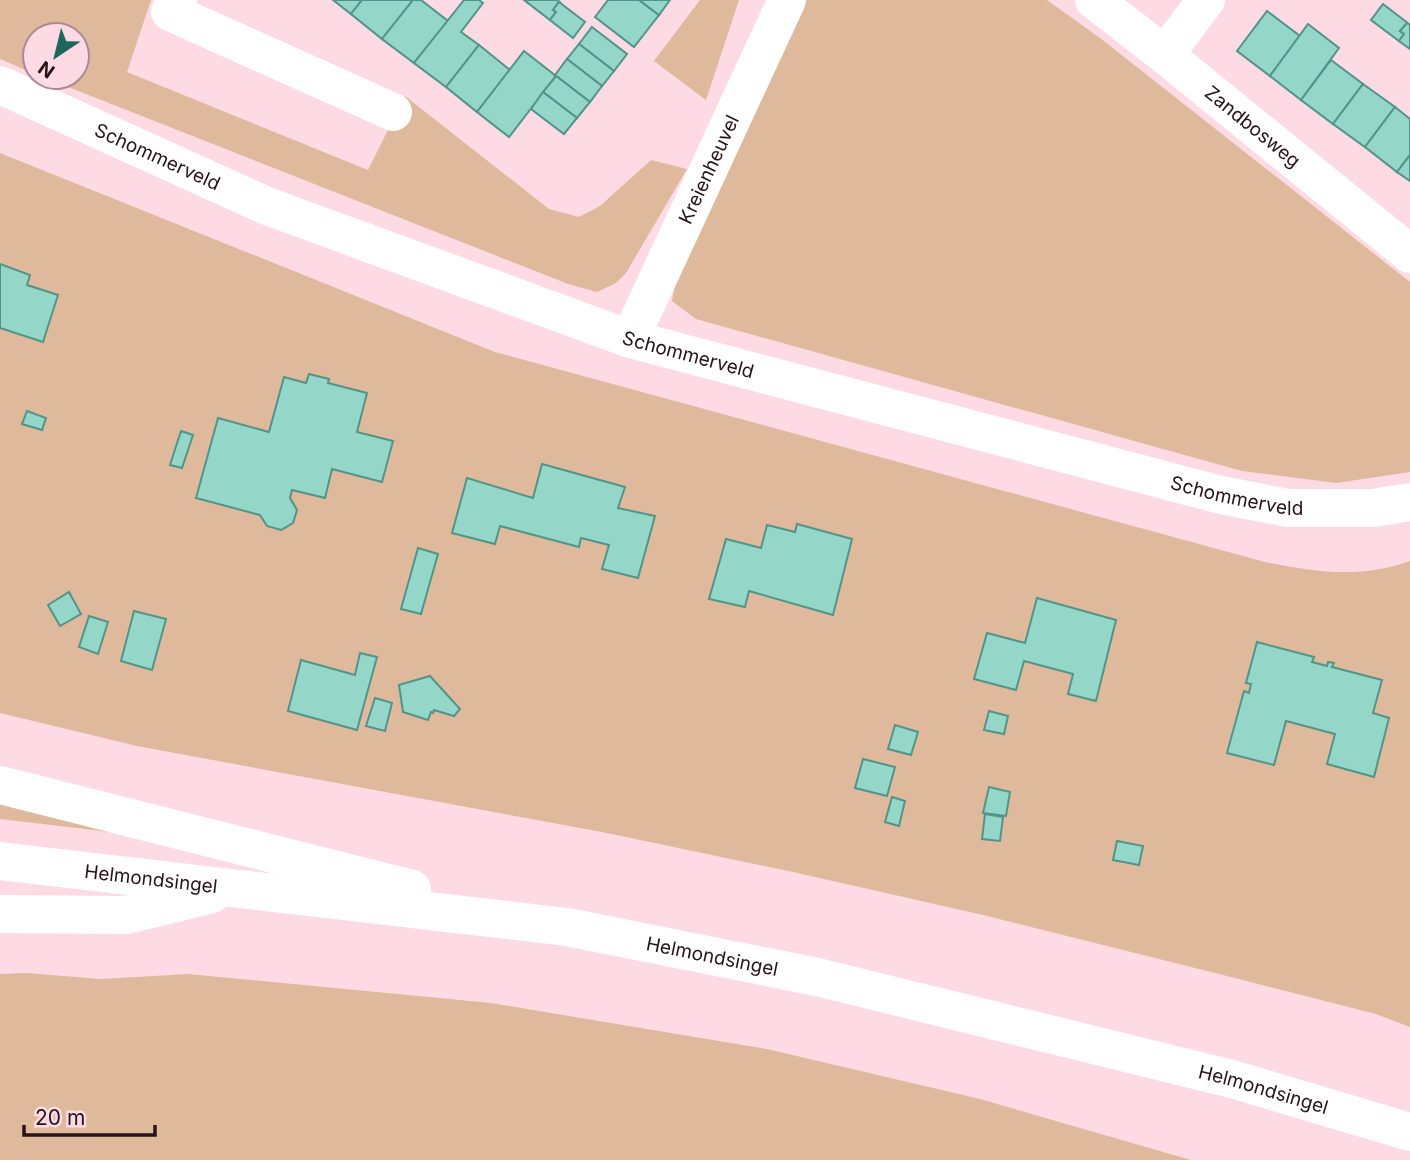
<svg xmlns="http://www.w3.org/2000/svg" width="1410" height="1160" viewBox="0 0 1410 1160" font-family="Inter,sans-serif">
	<rect width="100%" height="100%" fill="#fedae4"/>
	<g fill="#dfb99b">
		<path d="M0,0H151L127,72L368,170L405,96L549,209L579,217L600,206L651,160L687,169L626,273L616,283L597,292L568,284L43,77H77V35H35V74L0,59Z"/>
		<path d="M700,0H739L706,100L654,61Z"/>
		<path d="M802,0H1047L1100,38L1410,282V472L1336,483L1242,471L696,319L672,301L674,288Z"/>
		<path d="M0,153L495,352L1265,562C1314,572 1361,579 1410,561V1027L1376,1014L1219,974L983,915L793,872L607,833L137,746L0,713Z"/>
		<path d="M0,800L162,838L0,819Z"/>
		<path d="M27,973L101,979L188,974L491,1003L767,1049L980,1099L1191,1160H0V974Z"/>
	</g>
	<g fill="#94d7c9" stroke="#529487" stroke-width="2">
		<path d="M333,0H362L351,14Z"/>
		<path d="M362,0H413L382,39L351,14Z"/>
		<path d="M413,0H421L448,21L414,63L382,39Z"/>
		<path d="M464,0H479L483,3L461,32L479,45L446,87L414,63Z"/>
		<path d="M524,0H557L561,3L559,2L553,10L556,12L550,20Z"/>
		<path d="M608,0H639L659,15L634,47L595,17Z"/>
		<path d="M639,0H670L659,15Z"/>
		<path d="M559,2L585,22L573,38L550,20L556,12L553,10Z"/>
		<path d="M1383,4L1409,24L1407,23L1400,31L1404,34L1399,41L1371,20Z"/>
		<path d="M1267,11L1300,36L1270,76L1237,51Z"/>
		<path d="M1407,23L1410,25V49L1399,41L1404,34L1400,31Z"/>
		<path d="M1308,24L1339,48L1301,100L1270,76Z"/>
		<path d="M592,27L627,54L614,71L579,44Z"/>
		<path d="M579,44L614,71L602,86L567,59Z"/>
		<path d="M479,45L510,70L477,112L446,87Z"/>
		<path d="M524,51L556,76L509,137L477,112Z"/>
		<path d="M567,59L602,86L590,102L555,75Z"/>
		<path d="M1331,60L1363,84L1333,124L1301,100Z"/>
		<path d="M556,76L590,102L577,118L543,92Z"/>
		<path d="M1363,84L1395,107L1365,147L1333,124Z"/>
		<path d="M543,92L577,118L564,134L531,109Z"/>
		<path d="M1395,107L1410,119V155L1397,172L1365,147Z"/>
		<path d="M1410,155V181L1397,172Z"/>
		<path d="M0,264L30,275L27,285L58,295L43,342L0,328Z"/>
		<path d="M309,374L329,379L328,383L367,393L357,432L393,441L382,482L332,469L325,498L292,490L290,498L297,510L293,523L281,530L267,526L260,515L196,498L218,418L269,432L284,377L306,383Z"/>
		<path d="M27,411L46,418L42,430L22,424Z"/>
		<path d="M181,431L193,435L182,468L170,465Z"/>
		<path d="M542,464L625,487L618,508L655,516L638,578L602,569L609,545L581,538L579,547L500,526L495,544L452,533L467,478L533,498Z"/>
		<path d="M797,524L852,539L833,615L749,591L745,607L709,599L726,539L761,548L767,525L795,532Z"/>
		<path d="M418,548L438,554L421,614L401,609Z"/>
		<path d="M69,592L81,614L60,626L48,605Z"/>
		<path d="M1037,598L1116,620L1096,701L1068,694L1073,674L1024,661L1016,690L974,679L987,633L1025,643Z"/>
		<path d="M134,611L166,619L152,670L121,661Z"/>
		<path d="M89,616L108,622L98,654L79,647Z"/>
		<path d="M1257,642L1314,657L1312,662L1327,666L1328,662L1334,663L1332,667L1382,680L1373,713L1389,718L1374,777L1327,764L1335,734L1286,721L1274,765L1227,753L1244,691L1249,693L1251,684L1246,683Z"/>
		<path d="M360,653L377,657L357,730L288,711L301,660L355,675Z"/>
		<path d="M430,676L460,709L454,716L434,710L433,713L431,712L428,720L403,712L399,685Z"/>
		<path d="M375,698L392,703L385,731L366,726Z"/>
		<path d="M989,711L1008,716L1004,734L984,730Z"/>
		<path d="M895,725L918,732L911,755L888,749Z"/>
		<path d="M863,759L895,767L887,796L855,788Z"/>
		<path d="M989,787L1010,792L1006,816L983,813Z"/>
		<path d="M892,797L905,801L899,826L885,822Z"/>
		<path d="M985,814L1003,817L1000,841L982,839Z"/>
		<path d="M1117,841L1143,846L1139,865L1113,860Z"/>
	</g>
	<g fill="none" stroke-linecap="round" stroke-linejoin="round">
		<g stroke="#fff" stroke-width="38">
			<path d="M178,0L170,12L393,112"/>
			<path id="s1" d="M1094,0L1165,55L1410,254"/>
			<path d="M1165,55L1206,0"/>
			<path id="s2" d="M0,85L267,206L630,339L1221,495L1288,508H1373L1410,502"/>
			<path id="s3" d="M630,339L787,0"/>
		</g>
		<g stroke="#fff" stroke-width="38">
			<path d="M0,785L412,889"/>
			<path id="s4" d="M0,861L567,927L817,977L1232,1079L1410,1132"/>
			<path d="M0,914L127,915L212,894"/>
		</g>
	</g>
	<g text-anchor="middle" stroke-width="5" stroke-linejoin="round" paint-order="stroke">
		<g font-size="19" fill="#28131a" stroke="#fedae4">
			<text dy="7" stroke="none"><textPath href="#s1" startOffset="203">Zandbosweg</textPath></text>
			<text dy="7" stroke="none"><textPath href="#s2" startOffset="173">Schommerveld</textPath></text>
			<text dy="7" stroke="none"><textPath href="#s3" startOffset="187">Kreienheuvel</textPath></text>
			<text dy="7" stroke="none"><textPath href="#s2" startOffset="740">Schommerveld</textPath></text>
			<text dy="7" stroke="none"><textPath href="#s2" startOffset="1307">Schommerveld</textPath></text>
			<text dy="7" stroke="none"><textPath href="#s4" startOffset="152">Helmondsingel</textPath></text>
			<text dy="7" stroke="none"><textPath href="#s4" startOffset="719">Helmondsingel</textPath></text>
			<text dy="7" stroke="none"><textPath href="#s4" startOffset="1286">Helmondsingel</textPath></text>
		</g>
	</g>
	<g transform="translate(56 56) rotate(215)"><circle r="33" fill="#fedae4" stroke="#a88a93" stroke-width="2"/>
	<path d="M0-5L12 26L0 18L-12 26Z" fill="#20675b"/>
	<text y="-10" font-size="19" font-weight="bold" text-anchor="middle" fill="#28131a">N</text>
	</g>
	<path d="M24 1125v10h131v-10" fill="none" stroke="#28131a" stroke-width="3.5"/>
	<text x="35" y="1125" font-size="21" fill="#28131a" stroke="#fedae4" stroke-width="5" paint-order="stroke">20 m</text>
</svg>
